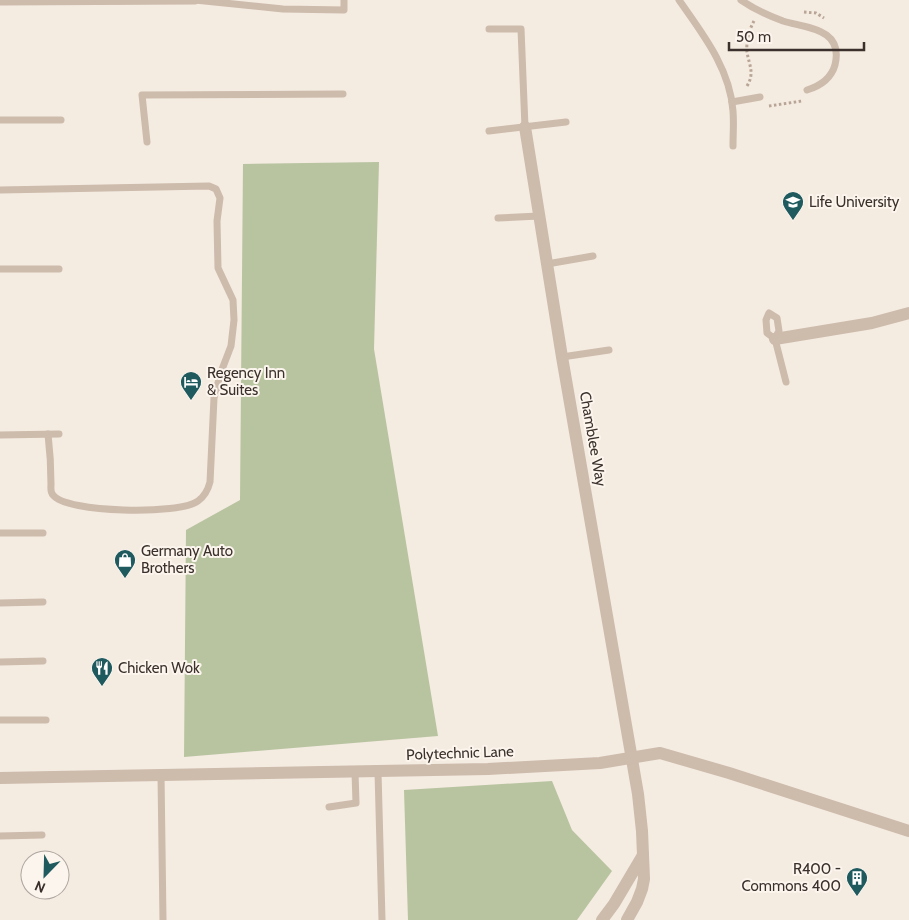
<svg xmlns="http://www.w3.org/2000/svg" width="909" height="920" viewBox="0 0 909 920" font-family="Cabin,sans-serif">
	<rect width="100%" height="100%" fill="#f4ebe1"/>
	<g fill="#b8c4a0">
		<path d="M379,162L374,349L438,736L184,757L186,530L240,500L243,164Z"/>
		<path d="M552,781L572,830L612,871L577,920H408L404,790Z"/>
	</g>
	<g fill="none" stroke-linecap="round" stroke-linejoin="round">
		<g stroke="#b9a596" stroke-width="3" stroke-dasharray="2.5 2.5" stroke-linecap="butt">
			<path d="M804,12L816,13L824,18"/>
			<path d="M747,86C755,73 749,65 747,52C746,41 749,30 754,21"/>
			<path d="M769,106L802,101"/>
		</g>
		<g stroke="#cdbbac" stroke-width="7">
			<path d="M195,0L283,9L344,10V0"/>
			<path d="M679,0C702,33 730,68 733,111C734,122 733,134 733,146"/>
			<path d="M741,0C754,9 769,16 783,21C806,28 844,28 835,65C831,79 820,86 807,90"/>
			<path d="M0,2L195,1"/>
			<path d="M489,29H521L525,127"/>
			<path d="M732,102L760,97"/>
			<path d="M0,120H61"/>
			<path d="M489,131L566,122"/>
			<path d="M147,142L142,95L343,94"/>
			<path d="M0,190L209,186L216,189L220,198L217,221L218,268L233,300L234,320L231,346L221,372L214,398L210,482C208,490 205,496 198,501C180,515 66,513 53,495C50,492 51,488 51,484C51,467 50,451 48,434"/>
			<path d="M498,218L539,216"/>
			<path d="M547,264L593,256"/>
			<path d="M0,269H59"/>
			<path d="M775,338L779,331L777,318L769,313L766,320L767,333L775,339L786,382"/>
			<path d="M562,357L609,350"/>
			<path d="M0,435L59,434"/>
			<path d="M0,533H43"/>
			<path d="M0,603L43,602"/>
			<path d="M0,662L43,661"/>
			<path d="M0,720H46"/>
			<path d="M378,772L382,920"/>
			<path d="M161,775L163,920"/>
			<path d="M329,807L356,803L355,772"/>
			<path d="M0,836L42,835"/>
		</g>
		<g stroke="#cdbbac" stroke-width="12">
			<path d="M525,127L562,357L638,794L642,831L644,879L642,889L637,902L627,920"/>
			<path d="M775,339L872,323L909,313"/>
			<path d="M0,778L488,769L600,763L660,753L729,773L909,831"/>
			<path d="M602,920L614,904L643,855"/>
		</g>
	</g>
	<defs>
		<g id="university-pin" transform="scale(1.125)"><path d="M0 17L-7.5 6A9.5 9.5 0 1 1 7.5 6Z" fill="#1f5a5e" stroke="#fbf5ee"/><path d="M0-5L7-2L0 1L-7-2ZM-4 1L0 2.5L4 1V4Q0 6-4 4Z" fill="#fff"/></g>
		<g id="hotel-pin" transform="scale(1.125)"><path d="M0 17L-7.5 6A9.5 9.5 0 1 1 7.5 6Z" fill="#1f5a5e" stroke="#fbf5ee"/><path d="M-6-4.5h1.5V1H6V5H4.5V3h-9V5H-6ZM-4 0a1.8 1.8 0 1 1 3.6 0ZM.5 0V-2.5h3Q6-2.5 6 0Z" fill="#fff"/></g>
		<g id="shop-pin" transform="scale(1.125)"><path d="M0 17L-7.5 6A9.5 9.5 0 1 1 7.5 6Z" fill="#1f5a5e" stroke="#fbf5ee"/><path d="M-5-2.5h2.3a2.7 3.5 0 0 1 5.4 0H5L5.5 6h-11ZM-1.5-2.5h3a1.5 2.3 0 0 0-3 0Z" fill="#fff"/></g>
		<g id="restaurant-pin" transform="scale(1.125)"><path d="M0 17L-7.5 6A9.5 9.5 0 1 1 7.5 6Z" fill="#1f5a5e" stroke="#fbf5ee"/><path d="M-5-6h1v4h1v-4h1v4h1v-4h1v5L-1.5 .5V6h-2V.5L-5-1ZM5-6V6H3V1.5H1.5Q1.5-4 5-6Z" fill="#fff"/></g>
		<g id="building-pin" transform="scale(1.125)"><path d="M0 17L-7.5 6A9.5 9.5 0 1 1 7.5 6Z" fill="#1f5a5e" stroke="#fbf5ee"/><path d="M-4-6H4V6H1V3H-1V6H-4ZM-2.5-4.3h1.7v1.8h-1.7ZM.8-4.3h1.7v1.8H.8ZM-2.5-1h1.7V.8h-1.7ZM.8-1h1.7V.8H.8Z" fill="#fff"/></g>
	</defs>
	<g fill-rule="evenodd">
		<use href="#university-pin" x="793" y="202"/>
		<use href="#hotel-pin" x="191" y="382"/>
		<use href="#shop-pin" x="125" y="560"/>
		<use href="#restaurant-pin" x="102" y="668"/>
		<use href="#building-pin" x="857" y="878"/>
	</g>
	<g text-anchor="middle" stroke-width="4" stroke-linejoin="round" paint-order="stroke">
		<g font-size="15" fill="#3b302b" stroke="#fbf5ee" text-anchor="start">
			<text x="809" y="207">Life University</text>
			<text x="207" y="378">Regency Inn<tspan x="207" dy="17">&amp; Suites</tspan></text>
			<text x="141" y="556">Germany Auto<tspan x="141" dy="17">Brothers</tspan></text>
			<text x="118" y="673">Chicken Wok</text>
			<text x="841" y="874" text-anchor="end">R400 -<tspan x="841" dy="17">Commons 400</tspan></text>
		</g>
		<g font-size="15" fill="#3b302b" stroke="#fbf5ee">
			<text transform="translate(593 439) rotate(80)" y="5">Chamblee Way</text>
			<text transform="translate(460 753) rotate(-2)" y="5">Polytechnic Lane</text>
		</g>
	</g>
	<g transform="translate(45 875) rotate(203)"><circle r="24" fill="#fbf5ee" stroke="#aea6a0"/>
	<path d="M0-4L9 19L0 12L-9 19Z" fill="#1f5a5e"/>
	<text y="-8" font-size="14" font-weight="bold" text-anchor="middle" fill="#3b302b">N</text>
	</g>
	<path d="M729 42v8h135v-8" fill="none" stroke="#3b302b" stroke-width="2.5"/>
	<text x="736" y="42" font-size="15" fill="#3b302b" stroke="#fbf5ee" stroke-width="4" paint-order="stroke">50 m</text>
</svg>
